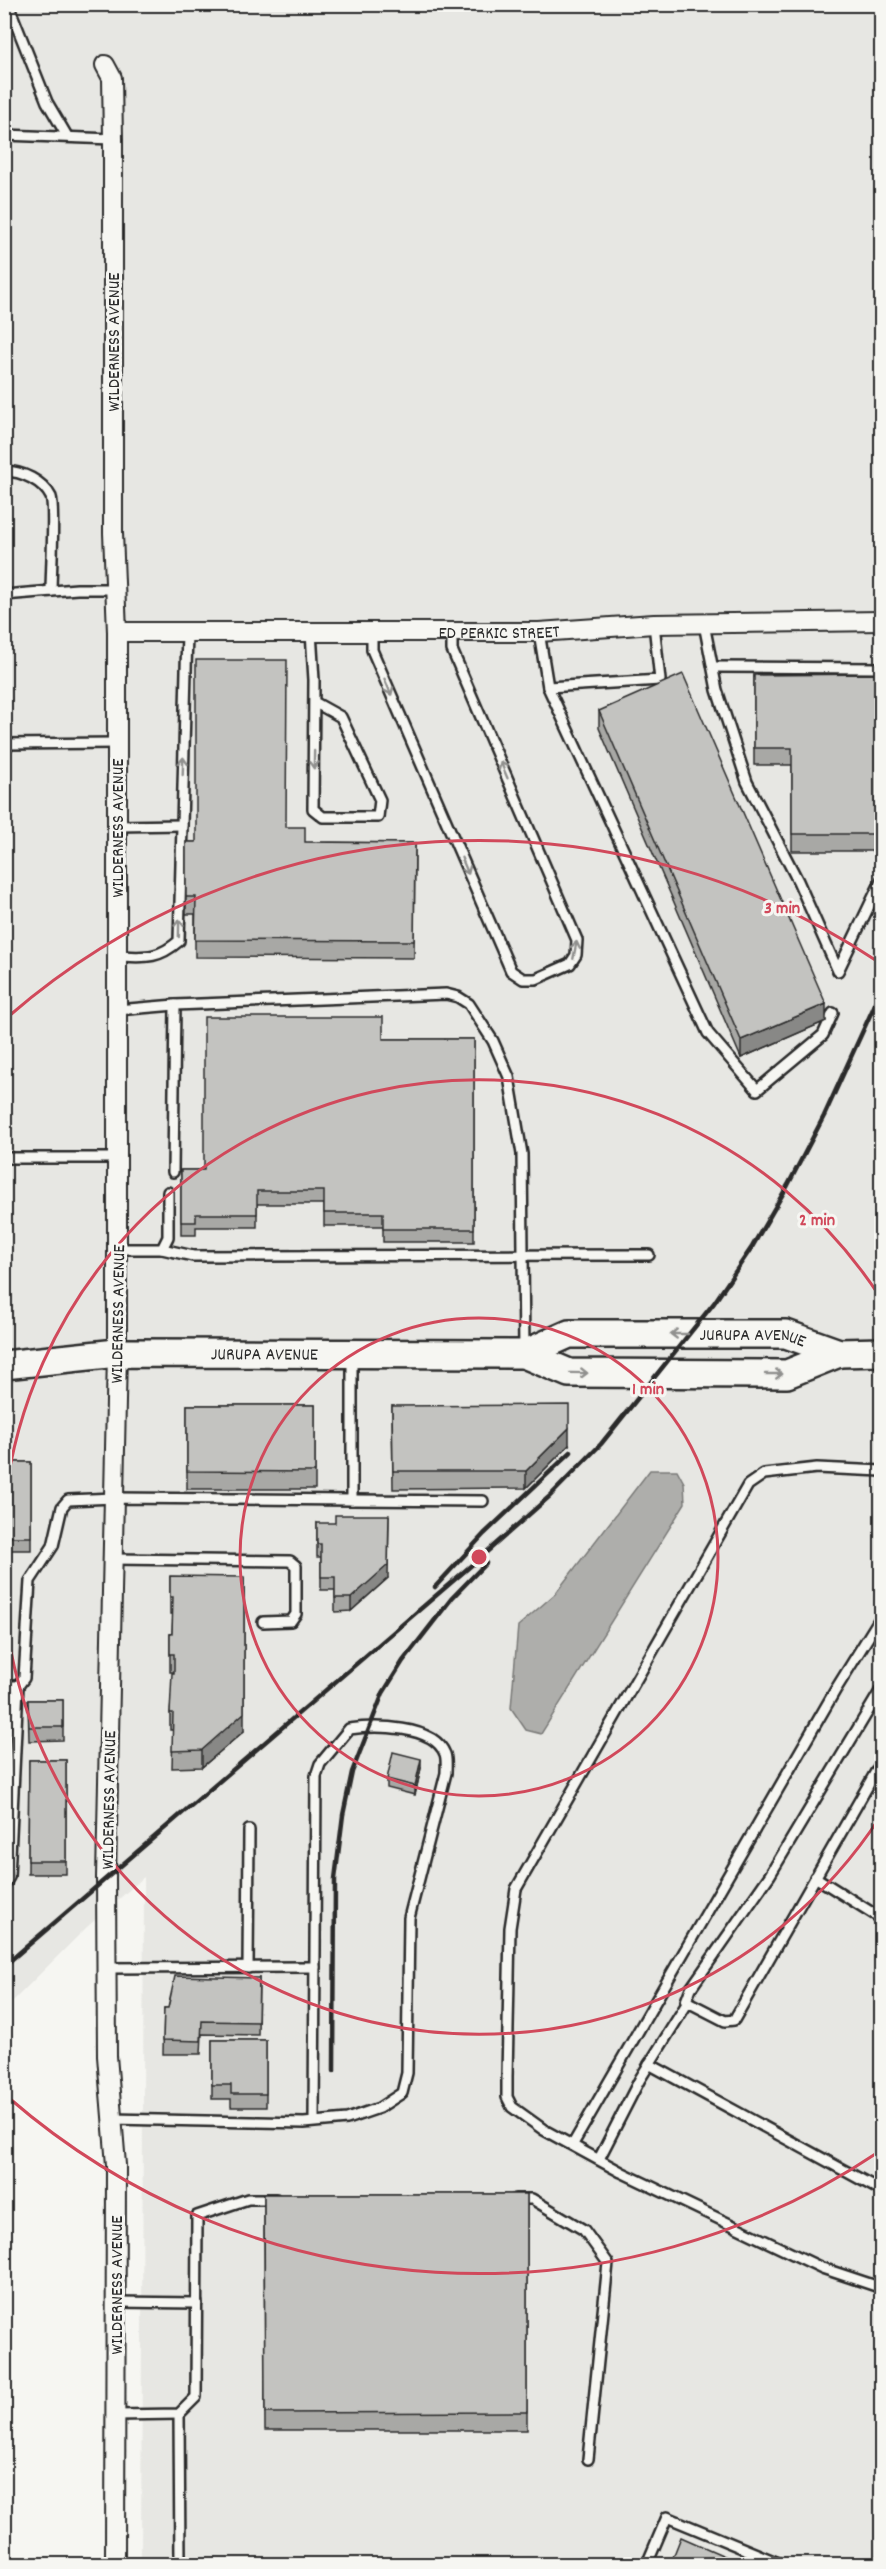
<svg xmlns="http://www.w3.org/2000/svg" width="886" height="2569" viewBox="0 0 886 2569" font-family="Dekko,sans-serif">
	<rect width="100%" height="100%" fill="#f6f6f2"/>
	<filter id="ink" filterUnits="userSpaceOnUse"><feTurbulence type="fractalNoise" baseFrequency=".0167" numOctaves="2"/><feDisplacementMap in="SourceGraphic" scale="12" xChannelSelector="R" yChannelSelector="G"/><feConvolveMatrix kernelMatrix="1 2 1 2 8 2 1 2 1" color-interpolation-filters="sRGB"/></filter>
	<g filter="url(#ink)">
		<path fill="#e7e7e3" d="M5,5H881V2564H141L144,1877L87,1927L5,2009Z"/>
		<path fill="#aeaeab" stroke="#7a7a78" stroke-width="1.5" d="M650,1470H677L684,1483L685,1503L541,1734L526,1730L511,1708L518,1626L555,1594Z"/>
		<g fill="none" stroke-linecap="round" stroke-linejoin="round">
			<g stroke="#2b2b2b" stroke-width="14">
				<g id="lane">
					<path d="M8,4L47,102L67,136"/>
					<path d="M4,135L113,139"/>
					<path d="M4,471C22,471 43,481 51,497C55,507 51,575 51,591"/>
					<path d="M4,595L77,589H115"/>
					<path d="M704,624L717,690L747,782L798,881L838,971L882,879"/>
					<path d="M311,632L314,680L313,809L323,817H378L380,800L341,717L314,702"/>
					<path d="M372,632V650L511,971L523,979H536L570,964L576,955L577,940L452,650V632"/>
					<path d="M539,632L548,687L708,1033L757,1090L823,1035L833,1013"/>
					<path d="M713,667L882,668"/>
					<path d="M548,687L660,680L654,624"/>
					<path d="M4,744L117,743"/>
					<path d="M117,826L182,825"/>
					<path d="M117,956C144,957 157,960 179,941L187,632"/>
					<path d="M117,1010L175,1005L446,994L458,997L469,1004L493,1041L509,1077L522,1154L524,1351"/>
					<path d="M4,1158H117"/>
					<path d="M173,1172L175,1005"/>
					<path d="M117,1249H162L168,1237V1192"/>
					<path d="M162,1249L193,1256L649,1255"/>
					<path d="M882,1471L817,1468L764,1474L748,1485L516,1889L510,1928L507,2077V2097L512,2107L544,2130L621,2172L822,2268L882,2288"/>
					<path d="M352,1500L483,1501"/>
					<path d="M112,1559L290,1561L296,1566V1614L291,1621L263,1622"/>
					<path d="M4,1686H18L24,1678L30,1581L53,1546L62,1507L68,1500L114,1498L352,1500V1356"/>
					<path d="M882,1688L770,1875L691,1988L686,2001L725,2021L734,2020L882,1761"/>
					<path d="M815,1877L882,1919"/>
					<path d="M4,1885L9,1877L18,1686"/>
					<path d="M107,1968L315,1967"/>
					<path d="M248,1968L249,1830"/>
					<path d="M649,2064L882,2191"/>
					<path d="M112,2119L304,2123L347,2119L379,2108L402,2093L407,2073L409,1918L446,1773C446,1768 447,1759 445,1754C434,1725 375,1725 349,1729L320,1764L316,1776L314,2122"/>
					<path d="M573,2144L836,1689L882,1615"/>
					<path d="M599,2159L640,2079L688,2002"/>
					<path d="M515,2199H532L584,2230L608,2263L588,2459"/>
					<path d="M116,2302L197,2303"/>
					<path d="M179,2414L180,2564"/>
					<path d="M116,2415L179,2414L196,2397L197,2216L248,2199H276"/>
					<path d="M647,2564L667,2517L781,2564"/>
				</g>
			</g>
			<g stroke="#2b2b2b" stroke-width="22">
				<g id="street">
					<path d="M105,65L112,78L113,139V533L117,632V1353L106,1878L107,2056L116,2165L115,2564"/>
					<path id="s1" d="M117,632H539L654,624L882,621"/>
				</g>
			</g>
			<g stroke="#2b2b2b" stroke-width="32">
				<g id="primary">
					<path d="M524,1354L569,1373L787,1374L839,1353"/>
					<path id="s2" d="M4,1365L117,1353L524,1354L569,1334H786L839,1353L882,1352"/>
				</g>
			</g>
			<use href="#lane" stroke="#f6f6f2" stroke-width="9"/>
			<use href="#street" stroke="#f6f6f2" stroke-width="18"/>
			<use href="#primary" stroke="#f6f6f2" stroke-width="27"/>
			<g stroke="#2b2b2b" stroke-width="4.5">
				<path d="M435,1587L484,1534L571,1452"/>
				<path d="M4,1966L481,1557L550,1496L601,1444L714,1303L752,1247L788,1185L824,1116L882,989"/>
				<path d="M334,2071L335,1879L343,1815L352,1772L383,1693L403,1661L452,1598L486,1563"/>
			</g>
		</g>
		<g fill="#a8a8a5" stroke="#2b2b2b" stroke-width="1.5">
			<path d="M882,674V851H792V765H754V675Z"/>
			<path d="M599,711L826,1021L741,1058L599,728Z"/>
			<path d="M286,827L305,842L415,843L414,958L195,957V914H186V842H196Z"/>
			<path d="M383,1039H474V1242H383V1226H324V1204H257V1227H196V1235H181V1170H204Z"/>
			<rect x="187" y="1405" width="128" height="84"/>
			<path d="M392,1406L569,1445L526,1488L393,1489Z"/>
			<rect x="4" y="1462" width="27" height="88"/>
			<path d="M317,1523L388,1578L351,1611L335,1612V1590H321V1557H317Z"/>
			<path d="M170,1576L244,1731L202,1767L172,1768L173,1730H170V1713L174,1672H170V1634H172L173,1614H170Z"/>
			<path d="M28,1700H63V1740L29,1741Z"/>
			<path d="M29,1760H66V1874H28Z"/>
			<path d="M421,1768L415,1795L387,1788V1779Z"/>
			<path d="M259,1978L258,2035L202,2034L201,2054H163L164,2008H168Z"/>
			<path d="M212,2040H266V2107H231V2099H212Z"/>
			<path d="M264,2194H527V2430H265Z"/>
		</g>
		<g fill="#888886" stroke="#2b2b2b" stroke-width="1.5">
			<path d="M826,1004V1021L741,1058V1040Z"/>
			<path d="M569,1428V1445L526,1488V1471Z"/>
			<path d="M389,1515L388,1578L351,1611V1598Z"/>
			<path d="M244,1577V1731L202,1767V1750Z"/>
			<path d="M421,1759V1768L415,1795V1786Z"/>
		</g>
		<g fill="#c3c3c0" stroke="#2b2b2b" stroke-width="1.5">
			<path d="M196,660H287L286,827H305V842L415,843L414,941L195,940L196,897H186V842H196Z"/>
			<path d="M683,674L826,1004L741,1040L599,711Z"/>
			<path d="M882,674V834H792V748H754V675Z"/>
			<path d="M204,1017H383V1039H474V1229H383V1213H324V1191H257V1214H196V1222H181V1170H204Z"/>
			<path d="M187,1405H315V1472L187,1471Z"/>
			<path d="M569,1405V1428L526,1471H393L392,1406Z"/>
			<rect x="4" y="1462" width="27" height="75"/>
			<path d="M335,1515H389L388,1565L351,1598H335V1577H321V1544H317V1523H335Z"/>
			<path d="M170,1576L244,1577V1713L202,1750L172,1751L173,1713H170L172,1673H174V1654H170V1634H172L173,1597H170Z"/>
			<path d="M28,1700H63V1727H29Z"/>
			<path d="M393,1752L421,1759L415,1786L387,1779Z"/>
			<path d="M29,1760H66V1861H28Z"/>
			<path d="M175,1976L259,1978L258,2022L202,2021L201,2041L163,2040L164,2008H168Z"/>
			<path d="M212,2040H266V2094H231V2085H212Z"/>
			<path d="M264,2194H527V2412L265,2413Z"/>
			<path d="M681,2537L745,2565H670Z"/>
		</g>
		<defs><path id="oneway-shaft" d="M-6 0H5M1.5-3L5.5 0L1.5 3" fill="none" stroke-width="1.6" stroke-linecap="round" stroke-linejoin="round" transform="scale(1.5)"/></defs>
		<g stroke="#90908e">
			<use href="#oneway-shaft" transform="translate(388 687) rotate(67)"/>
			<use href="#oneway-shaft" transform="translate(314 760) rotate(91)"/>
			<use href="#oneway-shaft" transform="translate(183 766) rotate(-88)"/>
			<use href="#oneway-shaft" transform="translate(504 770) rotate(-113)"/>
			<use href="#oneway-shaft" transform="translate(465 866) rotate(67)"/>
			<use href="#oneway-shaft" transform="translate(179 928) rotate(-89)"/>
			<use href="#oneway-shaft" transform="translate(575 950) rotate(-79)"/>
			<use href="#oneway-shaft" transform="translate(679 1334) rotate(180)"/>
			<use href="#oneway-shaft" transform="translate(579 1373) rotate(1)"/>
			<use href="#oneway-shaft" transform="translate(774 1374)"/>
		</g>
	</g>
	<g fill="none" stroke="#d1495b" stroke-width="3">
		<circle cx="479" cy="1557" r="239"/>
		<path d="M880 1817A478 478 0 0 1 5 1615M5 1499A478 478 0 0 1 880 1297"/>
		<path d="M880 2151A717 717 0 0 1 9 2098M9 1016A717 717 0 0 1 880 963"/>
	</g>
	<g text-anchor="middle" stroke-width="6" stroke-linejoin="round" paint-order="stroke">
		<g font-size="18" fill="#2b2b2b" stroke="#f6f6f2">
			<text transform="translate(113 342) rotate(-90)" y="6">WILDERNESS AVENUE</text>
			<text dy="6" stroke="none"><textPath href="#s1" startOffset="382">ED PERKIC STREET</textPath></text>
			<text transform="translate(117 828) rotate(-90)" y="6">WILDERNESS AVENUE</text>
			<text transform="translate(117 1314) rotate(-89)" y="6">WILDERNESS AVENUE</text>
			<text dy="6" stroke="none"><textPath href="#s2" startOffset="754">JURUPA AVENUE</textPath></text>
			<text dy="6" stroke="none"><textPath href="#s2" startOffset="261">JURUPA AVENUE</textPath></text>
			<text transform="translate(108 1800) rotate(-89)" y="6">WILDERNESS AVENUE</text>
			<text transform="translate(116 2285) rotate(-90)" y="6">WILDERNESS AVENUE</text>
		</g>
	</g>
	<circle cx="479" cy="1557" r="9" fill="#d1495b" stroke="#f6f6f2" stroke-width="3"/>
	<g font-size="18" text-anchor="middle" font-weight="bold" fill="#d1495b" stroke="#f6f6f2" stroke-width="6" stroke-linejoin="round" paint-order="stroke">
		<text x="782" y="913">3 min</text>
		<text x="817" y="1225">2 min</text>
		<text x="648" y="1394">1 min</text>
	</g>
	<rect width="886" height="2569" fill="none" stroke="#f6f6f2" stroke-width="24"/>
	<rect x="12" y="12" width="862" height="2545" fill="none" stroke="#2b2b2b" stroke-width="2" filter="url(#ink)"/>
</svg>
